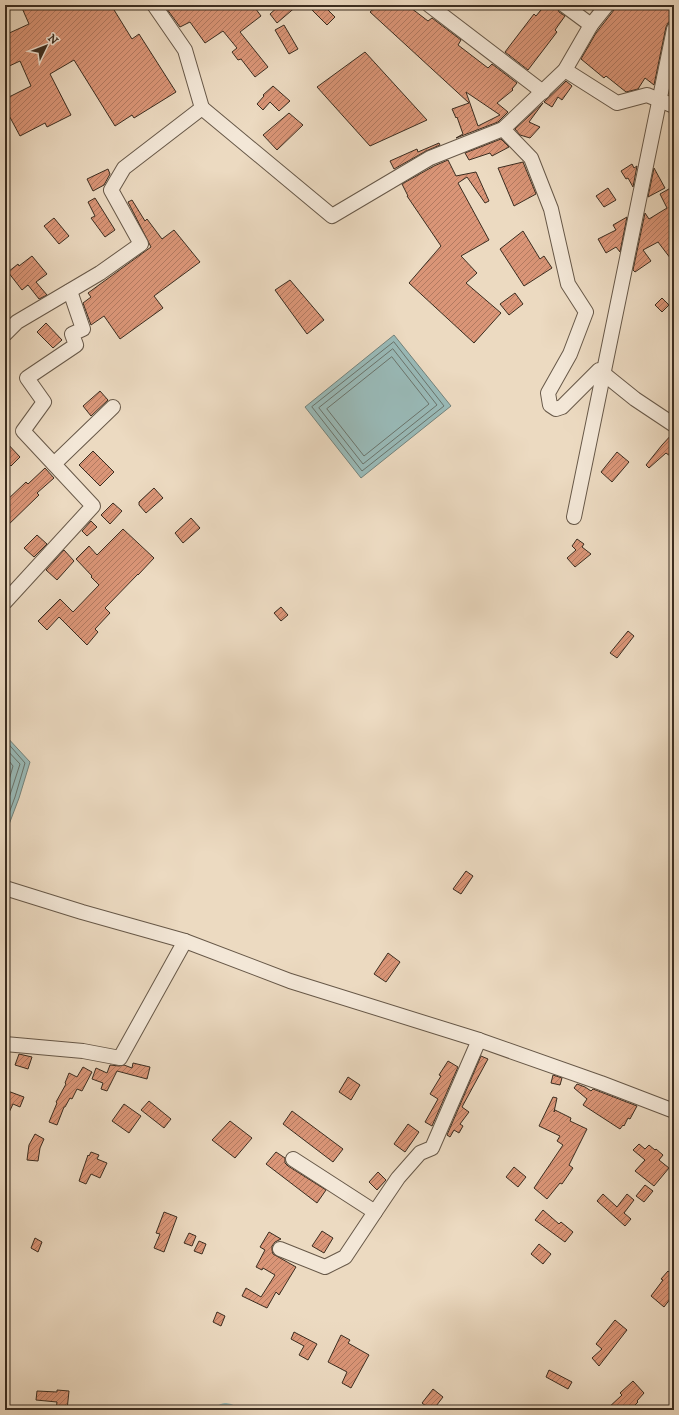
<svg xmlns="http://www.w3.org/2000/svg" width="679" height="1415" viewBox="0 0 679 1415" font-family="'IM FELL DW Pica',serif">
	<defs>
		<pattern id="building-hatch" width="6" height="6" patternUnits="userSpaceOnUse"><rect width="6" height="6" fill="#da9577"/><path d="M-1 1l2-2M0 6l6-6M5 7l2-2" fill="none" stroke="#b27a61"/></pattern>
	</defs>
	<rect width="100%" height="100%" fill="#ecdac1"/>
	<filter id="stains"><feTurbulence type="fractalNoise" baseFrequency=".005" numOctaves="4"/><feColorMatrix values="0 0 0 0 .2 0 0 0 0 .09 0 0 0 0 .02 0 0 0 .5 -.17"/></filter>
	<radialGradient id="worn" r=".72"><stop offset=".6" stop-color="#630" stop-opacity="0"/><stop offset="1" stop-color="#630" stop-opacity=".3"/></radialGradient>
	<g fill="#99bab8" stroke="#73827b">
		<path d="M394,335L451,406L361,478L305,407Z"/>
		<path d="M5,735L30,762L19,798L5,835Z"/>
	</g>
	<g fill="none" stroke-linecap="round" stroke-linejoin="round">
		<g stroke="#6a746c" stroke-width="1">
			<path d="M394,342L444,406L362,471L312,407Z"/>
			<path d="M393,349L437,405L363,464L319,408Z"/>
			<path d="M392,357L429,404L364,456L327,409Z"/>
			<path d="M5,740L25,763L15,797L5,824"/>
			<path d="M5,748L20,764L5,810"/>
			<path d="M5,756L13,766L5,794"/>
		</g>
		<path stroke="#99bab8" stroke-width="12" d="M222,1410L225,1409L230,1410"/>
	</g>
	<g fill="url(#building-hatch)" stroke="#3b2d20" fill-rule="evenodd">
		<path d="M28,5H111L132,39L139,34L176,92L134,118L132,115L115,126L74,60L50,74L71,115L47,127L45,123L20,136L5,108V99L31,86L20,61L5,68V35L29,24L22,8Z"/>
		<path d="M164,5H253L261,16L240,32L268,67L255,77L241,59L238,60L232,52L237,48L223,31L205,43L190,22L180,27Z"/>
		<path d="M280,5H298L277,23L270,14Z"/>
		<path d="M307,5H323L335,17L327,25Z"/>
		<path d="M378,5H407L428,21L432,18L461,40L458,45L488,68L492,64L517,83L512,89L513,90L497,103L508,112L498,122L456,138L463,134L457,117L456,118L452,109L469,103L370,12ZM466,92L500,115L478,126Z"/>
		<path d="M545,5H556L559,12L565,16L555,30L557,32L528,70L505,52L534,14L536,16Z"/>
		<path d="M615,5H674V21L668,23L666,27L654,85L645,78L638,89L626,92L606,76L604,78L581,59L596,33L614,10Z"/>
		<path d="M284,25L298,49L289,54L275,30Z"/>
		<path d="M365,52L427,120L370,146L317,87Z"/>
		<path d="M566,81L572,86L562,100L558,97L552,107L544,102Z"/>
		<path d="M273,86L290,101L279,111L270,102L263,110L257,104L264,96L263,95Z"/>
		<path d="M543,103L529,122L540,127L530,138L520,135L515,129Z"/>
		<path d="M289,113L303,125L277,150L263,135Z"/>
		<path d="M501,139L509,147L492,156L490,153L469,160L465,153Z"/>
		<path d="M439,143L440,145L426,151L394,169L390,161L417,149L418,152Z"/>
		<path d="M448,160L456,176L476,172L489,201L485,203L467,177L458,183L489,240L461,256L477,273L466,283L501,313L474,343L409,283L441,246L407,196H408L402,184L434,166Z"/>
		<path d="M523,162L536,194L514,206L498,168Z"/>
		<path d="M632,164L634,168L637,166L633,187L628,178L626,179L621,171Z"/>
		<path d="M654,168L665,188L648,197Z"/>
		<path d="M108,169L110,174L104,185L93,191L87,179Z"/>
		<path d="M674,186V263L658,242L643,250L651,261L635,272L633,270L645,213L649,219L667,208L660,194Z"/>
		<path d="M608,188L616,200L604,207L596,196Z"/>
		<path d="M95,198L115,230L105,237L91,218L95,216L88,202Z"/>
		<path d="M132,200L145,221L147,219L162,239L174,230L200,262L154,296L163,308L120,339L104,316L91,325L83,303L91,297L88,293L151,247L128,202Z"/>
		<path d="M627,217L620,252L616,247L606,253L598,239L616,230L613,225Z"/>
		<path d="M54,218L69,236L59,244L44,226Z"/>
		<path d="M523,231L540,259L544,256L552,268L524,286L500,249Z"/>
		<path d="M32,256L47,274L36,282L47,295L39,299L28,285L22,290L8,272L18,264L19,266Z"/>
		<path d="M290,280L324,320L307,334L275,290Z"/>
		<path d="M515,293L523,304L509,315L500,304Z"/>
		<path d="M662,298L669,305L662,312L655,305Z"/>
		<path d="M46,323L62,340L53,348L37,332Z"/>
		<path d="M100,391L108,400L91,416L83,406Z"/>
		<path d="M673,433L674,459L666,453L649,468L646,465L662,445Z"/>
		<path d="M5,441L20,457L11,466L5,460Z"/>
		<path d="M93,451L114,472L100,486L79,465Z"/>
		<path d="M617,452L629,462L612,482L601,472Z"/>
		<path d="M45,468L54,478L37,493L39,495L5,528V502L26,482L28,484Z"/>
		<path d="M154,488L163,498L146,513L139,505V502Z"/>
		<path d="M113,503L122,511L110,524L101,515Z"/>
		<path d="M191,518L200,528L183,543L175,533Z"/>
		<path d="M91,521L97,527L87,536L82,531Z"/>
		<path d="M123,529L154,558L138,575V574L105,608L110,613L95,629L98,632L87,645L59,617L47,630L38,621L60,599L73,612L99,585L91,577L92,576L76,559L89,546L97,555Z"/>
		<path d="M37,535L47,544L34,557L24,548Z"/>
		<path d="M577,539L584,544L582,547L591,554L575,567L567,558L576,550L572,546Z"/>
		<path d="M64,550L74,561L57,580L46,570Z"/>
		<path d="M281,607L288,615L281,621L274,613Z"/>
		<path d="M628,631L634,636L617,658L610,653Z"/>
		<path d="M466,871L473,876L461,894L453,889Z"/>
		<path d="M388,953L400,962L386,982L374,974Z"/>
		<path d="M19,1054L32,1057L28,1069L15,1065Z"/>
		<path d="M481,1056L488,1059L462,1107L469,1112L460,1124L463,1126L459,1133L454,1130L450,1137L447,1135Z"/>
		<path d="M448,1061L458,1067L432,1126L425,1122L438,1099L430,1094L441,1076L439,1075Z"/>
		<path d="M133,1063L150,1067L147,1079L117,1071L107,1091L101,1089L103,1083L92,1079L96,1068L107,1073L110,1065L119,1066L124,1065L132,1068Z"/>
		<path d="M83,1067L92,1072L82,1091L77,1089L72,1099L70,1098L65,1107H64L57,1125L49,1122L57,1103L56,1102L66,1084L65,1083L69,1073L77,1077Z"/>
		<path d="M553,1075L562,1078L560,1085L551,1083Z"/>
		<path d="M348,1077L360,1085L351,1100L339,1092Z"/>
		<path d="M577,1084L585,1087L591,1091L593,1089L637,1106L630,1119L628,1118L624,1126L623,1125L620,1129L583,1105L587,1099L574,1088Z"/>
		<path d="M5,1090L24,1097L20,1107L13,1104L5,1121Z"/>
		<path d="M553,1097L557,1098L554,1112L555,1110L571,1118L570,1121L587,1129L569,1165L573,1168L562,1184L560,1183L547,1199L534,1188L563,1145L557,1141L560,1136L539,1126Z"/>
		<path d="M149,1101L171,1119L164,1128L141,1110Z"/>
		<path d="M124,1104L141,1116L129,1133L112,1121Z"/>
		<path d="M292,1111L343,1149L333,1162L283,1124Z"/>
		<path d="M230,1121L252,1138L235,1158L212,1140Z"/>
		<path d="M408,1124L419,1132L405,1152L394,1144Z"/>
		<path d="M35,1134L44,1139L40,1148L38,1161L27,1160L29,1145Z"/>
		<path d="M639,1144L645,1149L649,1145L655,1150L656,1149L663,1155L659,1160L669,1168L654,1186L635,1171L645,1160L633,1150Z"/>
		<path d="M91,1152L99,1155L97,1159L107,1163L100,1178L91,1174L86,1184L79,1181L88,1155L89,1156Z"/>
		<path d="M276,1152L285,1158V1163L288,1166L326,1190L317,1203L266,1164Z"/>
		<path d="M514,1167L526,1177L518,1187L506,1177Z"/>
		<path d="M378,1172L386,1180L377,1190L369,1182Z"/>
		<path d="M645,1185L653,1191L644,1202L636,1196Z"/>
		<path d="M603,1194L617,1207L627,1194L634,1200L624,1213L631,1219L625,1226L597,1201Z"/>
		<path d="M543,1210L559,1224L561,1222L573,1232L565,1242L535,1220Z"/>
		<path d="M164,1212L177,1217L164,1252L154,1248L160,1234L156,1233Z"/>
		<path d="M322,1231L333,1238L324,1253L312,1246Z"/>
		<path d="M269,1232L281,1239L275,1242L272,1246V1250L273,1254L296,1267L279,1295L276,1292L267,1308L242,1296L246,1288L261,1297L275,1275L263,1268L262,1270L256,1267L265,1250L260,1247Z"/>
		<path d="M189,1233L196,1236L192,1246L184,1243Z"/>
		<path d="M35,1238L42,1242L38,1252L31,1248Z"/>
		<path d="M199,1241L206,1244L202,1254L194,1251Z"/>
		<path d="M539,1244L551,1254L543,1264L531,1254Z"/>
		<path d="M668,1271L674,1276V1294L664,1307L651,1296L663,1280L661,1279Z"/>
		<path d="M217,1312L225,1316L221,1326L213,1322Z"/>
		<path d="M615,1320L627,1330L599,1366L592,1358L602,1349L596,1344Z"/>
		<path d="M294,1332L317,1344L308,1360L299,1355L304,1346L291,1339Z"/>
		<path d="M341,1335L350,1340L348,1343L369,1355L351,1388L342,1383L347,1372L328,1362Z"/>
		<path d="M549,1370L572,1382L568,1389L546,1377Z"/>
		<path d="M633,1381L644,1393L637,1401L638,1402L630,1410H606L622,1395L620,1393Z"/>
		<path d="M433,1389L443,1397L433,1410H431L422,1403Z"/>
		<path d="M57,1390L69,1391L67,1410H56L57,1402L36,1400L37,1391L57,1392Z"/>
	</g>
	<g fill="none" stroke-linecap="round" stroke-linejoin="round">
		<g stroke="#675848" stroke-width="16">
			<g id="minor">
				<path d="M154,5L185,50L202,108"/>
				<path d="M429,5L543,92"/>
				<path d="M564,5L591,25"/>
				<path d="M565,70L617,103L647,95L674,106"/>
				<path d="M503,129L531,158L551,209L568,284L586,312L570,354L548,393L550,405L556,409L562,407L599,370L635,399L674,425"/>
				<path d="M5,334L17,322L100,273L141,244L111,190L124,168L202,108L332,216L430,158L503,129L565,70L591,25L607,5"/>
				<path d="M54,464L113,407"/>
				<path d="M574,517L674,29"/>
				<path d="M5,602L93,506L23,431L44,402L27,378L76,345L72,334L83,329L70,291"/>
				<path d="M5,888L82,912L185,941L290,981L479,1040L601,1083L674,1111"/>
				<path d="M5,1044L83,1051L120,1058L185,941"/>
				<path d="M293,1159L375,1212L398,1178L420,1153L432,1148L479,1040"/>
				<path d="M280,1249L325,1267L345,1257L375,1212"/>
			</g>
		</g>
		<use href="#minor" stroke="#f3e7d7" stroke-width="14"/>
	</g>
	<rect width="679" height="1415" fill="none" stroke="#ecdac1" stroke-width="20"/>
	<rect x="6" y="6" width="667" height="1403" fill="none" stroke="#3b2d20" stroke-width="2"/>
	<rect x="10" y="10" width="659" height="1395" fill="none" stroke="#3b2d20"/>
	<g transform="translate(46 46) rotate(47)" stroke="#f3e7d7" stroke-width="3" paint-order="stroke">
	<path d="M0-3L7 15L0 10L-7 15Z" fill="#3b2d20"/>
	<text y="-6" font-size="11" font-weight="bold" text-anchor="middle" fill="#3b2d20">N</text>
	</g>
	<rect width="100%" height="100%" filter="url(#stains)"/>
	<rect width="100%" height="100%" fill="url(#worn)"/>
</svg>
